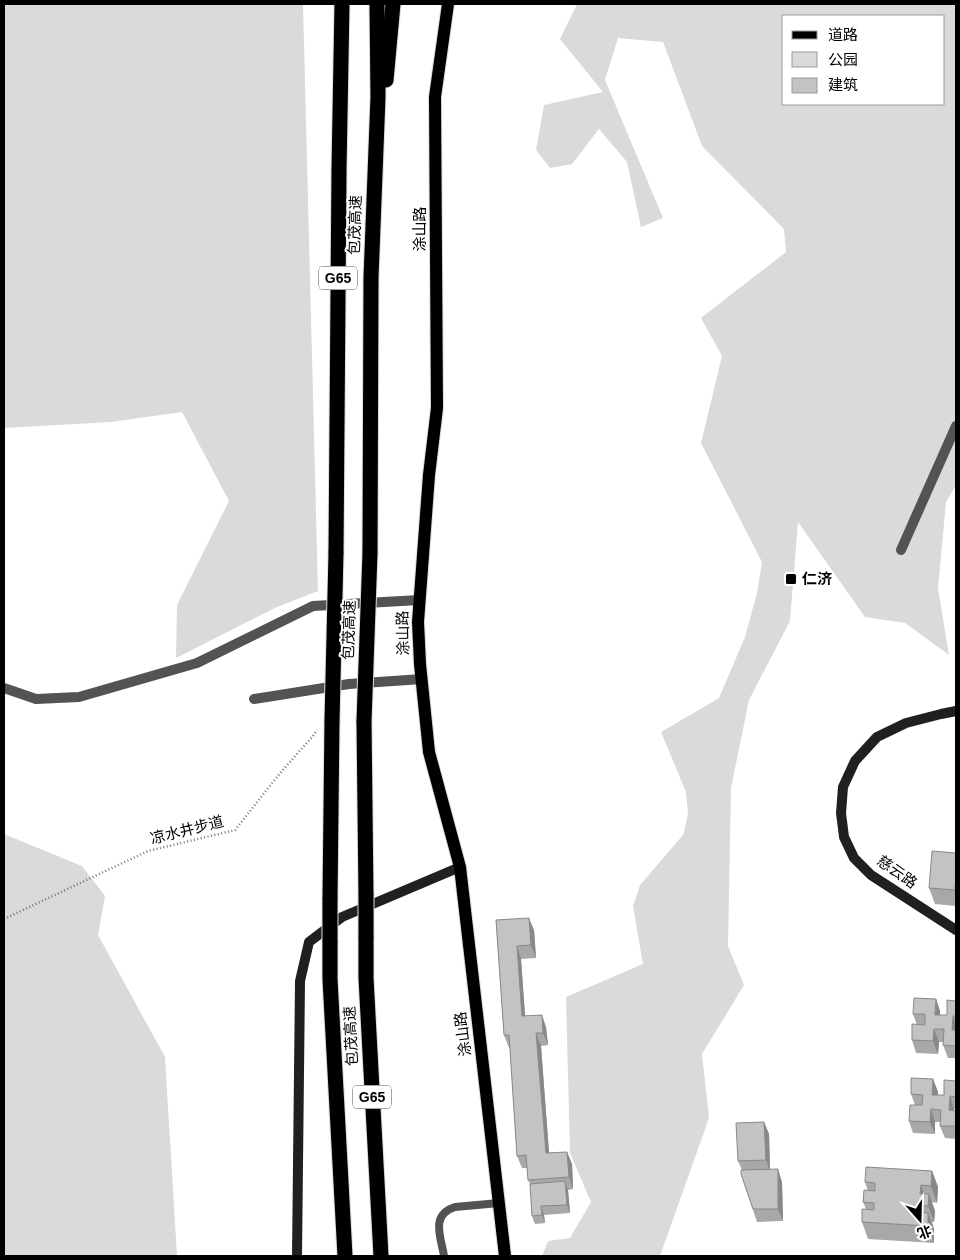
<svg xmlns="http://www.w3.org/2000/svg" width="960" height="1260" viewBox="0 0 960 1260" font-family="Helvetica,'Noto Sans SC',sans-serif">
	<rect width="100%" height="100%" fill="#fff"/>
	<g fill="#dadada" fill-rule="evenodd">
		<path d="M4,4H303L318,591L277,607L176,658L177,605L229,501L182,412L111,422L4,428Z"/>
		<path d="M577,4H956V485L946,502L938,588L949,655L905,623L865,617L798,522L790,621L749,700L731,788L728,946L744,985L702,1054L709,1118L660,1256H542L548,1241L570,1238L591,1202L570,1153L566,997L643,964L633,906L640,885L683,835L688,814L686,792L661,732L719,698L745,637L757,593L762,562L701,443L722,356L701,318L786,252L784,229L702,146L663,42L618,38L605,80L663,218L641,227L627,162L599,129L572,164L550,168L536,150L544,105L603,92L560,39ZM784,16H944V104H784Z"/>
		<path d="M4,834L82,866L105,896L98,935L165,1057L177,1256H4Z"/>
	</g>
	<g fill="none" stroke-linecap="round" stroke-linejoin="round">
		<g stroke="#dbdbdb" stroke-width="14">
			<path id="primary" d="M448,4L435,97L437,408L429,475L418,622L420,664L429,752L460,867L505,1256"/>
		</g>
		<g stroke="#dbdbdb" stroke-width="17">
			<g id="highway">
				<path d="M386,80L393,4"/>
				<path d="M336,553L339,170L342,4"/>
				<path d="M370,553L371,278L378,97L377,4"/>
				<path d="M364,721L366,895"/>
				<path d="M330,899L332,721"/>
				<path d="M366,937V978L381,1256"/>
				<path d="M330,941V979L345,1256"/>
			</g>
		</g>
		<path stroke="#757575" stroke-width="2.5" stroke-dasharray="1 2.5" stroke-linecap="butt" d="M4,919L148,851L235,830L281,772L313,736L317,730"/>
		<path stroke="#535353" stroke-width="8" d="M444,1256C441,1237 430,1215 455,1207L499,1203"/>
		<g stroke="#535353" stroke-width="10">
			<path d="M901,550L956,426"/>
			<path d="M4,688L36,699L79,697L197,663L313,606L419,600"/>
			<path d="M254,699L349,684L422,679"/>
		</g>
		<g stroke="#202020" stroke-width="10">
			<path d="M956,711L941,714L906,723L877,737L855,761L843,787L841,813L844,837L854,858L871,875L956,930"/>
			<path d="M297,1256L300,981L309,942L342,917L460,867"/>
		</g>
		<use href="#primary" stroke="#000" stroke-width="12"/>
		<use href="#highway" stroke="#000" stroke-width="15"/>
		<g stroke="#dbdbdb" stroke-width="17" stroke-linecap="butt">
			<g id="highway-bridge">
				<path d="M332,721L336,553"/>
				<path d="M364,721L370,553"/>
				<path d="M366,895V937"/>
				<path d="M330,899V941"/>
			</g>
		</g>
		<use href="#highway-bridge" stroke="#000" stroke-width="15"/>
	</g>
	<g fill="#a8a8a8">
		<path d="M956,853V906L935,904L929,888Z"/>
		<path d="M496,920L534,930L536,958L521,959L525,1016L546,1027L548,1045L541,1046L549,1153L567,1152L572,1164L573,1189L568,1190L570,1213L544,1215L545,1223L535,1224L532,1216L530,1184L528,1180L527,1168H522L517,1156L510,1048H509L504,1035Z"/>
		<path d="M936,999L940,1011V1015H947L956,1001V1058H948L943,1045V1042H939L938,1054L916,1053L912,1040L917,1025L913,1014Z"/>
		<path d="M933,1079L938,1092L937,1095H944L956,1081V1109H954V1110L956,1111V1139L945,1138L940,1126V1122H935V1134L913,1133L909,1121L915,1105L911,1094Z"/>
		<path d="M764,1122L769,1134L770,1169L782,1182L783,1221L757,1222L741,1174L742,1170L738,1161Z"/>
		<path d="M932,1171L938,1187L937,1203L932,1202L935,1211L934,1222H932L934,1229V1243L868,1239L862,1222L866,1209L863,1202L868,1191L865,1182Z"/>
	</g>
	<g fill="#888">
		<path d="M529,918L534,930L536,958L531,945Z"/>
		<path d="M517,946L521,959L526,1029L522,1016Z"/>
		<path d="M936,999L940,1011V1027L935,1015Z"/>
		<path d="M542,1015L546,1027L548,1045L543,1033Z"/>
		<path d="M953,1016L956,1026V1042L952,1030Z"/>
		<path d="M934,1029L939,1042L938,1054L933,1041Z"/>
		<path d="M536,1033L541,1046L550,1166L546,1153Z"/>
		<path d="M933,1079L938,1092L937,1108L932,1095Z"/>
		<path d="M950,1096L954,1109V1123L949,1110Z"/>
		<path d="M931,1109L935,1122V1134L930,1122Z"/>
		<path d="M764,1122L769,1134L770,1172L766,1160Z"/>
		<path d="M567,1152L572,1164L573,1189L569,1177Z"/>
		<path d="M778,1169L782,1182L783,1221L778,1209Z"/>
		<path d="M932,1171L938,1187L937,1203L931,1186Z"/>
		<path d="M565,1181L568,1190L570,1213L567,1205Z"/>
		<path d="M921,1185L927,1202L920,1194Z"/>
		<path d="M929,1194L935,1211L934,1222L928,1206Z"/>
		<path d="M541,1206L544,1215L545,1223L542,1215Z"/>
		<path d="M928,1213L934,1229V1243L928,1226Z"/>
	</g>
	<g fill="#c3c3c3" stroke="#888">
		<path d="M932,851L956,853V884H955V890L929,888Z"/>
		<path d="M529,918L531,945L517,946L522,1016L542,1015L543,1033H536L546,1153L567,1152L569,1177L528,1180L526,1155L517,1156L509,1035H504L496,920Z"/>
		<path d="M914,998L936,999L935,1015H947V1000L956,1001V1016H953L952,1030H956V1046L943,1045L944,1029H934L933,1041L912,1040V1024L925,1025V1014H913Z"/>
		<path d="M911,1078L933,1079L932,1095H944V1080L956,1081V1097L950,1096L949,1110L956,1111V1126H940L941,1110L931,1109L930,1122L909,1121L910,1105H922L923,1095L911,1094Z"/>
		<path d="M764,1122L766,1160L738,1161L736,1123Z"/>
		<path d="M866,1167L932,1171L931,1186L921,1185L920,1194H929L928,1206L919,1205V1212L928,1213V1226L862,1222V1209L874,1210V1203L863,1202L864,1190L875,1191V1183L865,1182Z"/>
		<path d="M778,1169V1209H753L741,1174V1170Z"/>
		<path d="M565,1181L567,1205L541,1206L542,1215L532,1216L530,1184Z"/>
	</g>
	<rect fill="#000" stroke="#fff" stroke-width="2" x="785" y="573" width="12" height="12" rx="2.5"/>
	<g text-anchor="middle" stroke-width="4" stroke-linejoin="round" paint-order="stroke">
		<g fill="#fff" stroke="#4c4c4c" stroke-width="1">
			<rect x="319" y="266.5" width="38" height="23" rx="4"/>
			<rect x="353" y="1085.5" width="38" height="23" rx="4"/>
		</g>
		<g font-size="14" font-weight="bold" fill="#000">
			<text x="338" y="283">G65</text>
			<text x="372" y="1102">G65</text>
		</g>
		<g font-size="15" fill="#000" stroke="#fff">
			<text transform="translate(355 225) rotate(-88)" y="5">包茂高速</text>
			<text transform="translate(420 229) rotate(-90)" y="5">涂山路</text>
			<text transform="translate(349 630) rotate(-88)" y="5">包茂高速</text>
			<text transform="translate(403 633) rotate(-91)" y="5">涂山路</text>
			<text transform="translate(187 830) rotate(-14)" y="5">凉水井步道</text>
			<text transform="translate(897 872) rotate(35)" y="5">慈云路</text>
			<text transform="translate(463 1034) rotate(-97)" y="5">涂山路</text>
			<text transform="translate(351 1036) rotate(-93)" y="5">包茂高速</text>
		</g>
		<g font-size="15" font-weight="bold" fill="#000" stroke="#fff" text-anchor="start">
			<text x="802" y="584">仁济</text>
		</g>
	</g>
	<rect width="960" height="1260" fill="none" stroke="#000000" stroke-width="10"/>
	<rect x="782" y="15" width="162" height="90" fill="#ffffff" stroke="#999999"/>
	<rect x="792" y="31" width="25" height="8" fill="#000000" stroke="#999999"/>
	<text x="828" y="40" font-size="15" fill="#000000">道路</text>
	<rect x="792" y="52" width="25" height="15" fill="#dadada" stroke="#999999"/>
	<text x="828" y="65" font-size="15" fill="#000000">公园</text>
	<rect x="792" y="78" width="25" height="15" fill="#c3c3c3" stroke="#999999"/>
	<text x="828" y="90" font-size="15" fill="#000000">建筑</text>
	<g transform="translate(920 1220) rotate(160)" stroke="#ffffff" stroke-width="4" paint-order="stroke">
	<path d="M0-4L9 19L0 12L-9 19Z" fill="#000000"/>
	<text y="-8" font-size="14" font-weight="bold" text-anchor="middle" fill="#000000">北</text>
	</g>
</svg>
